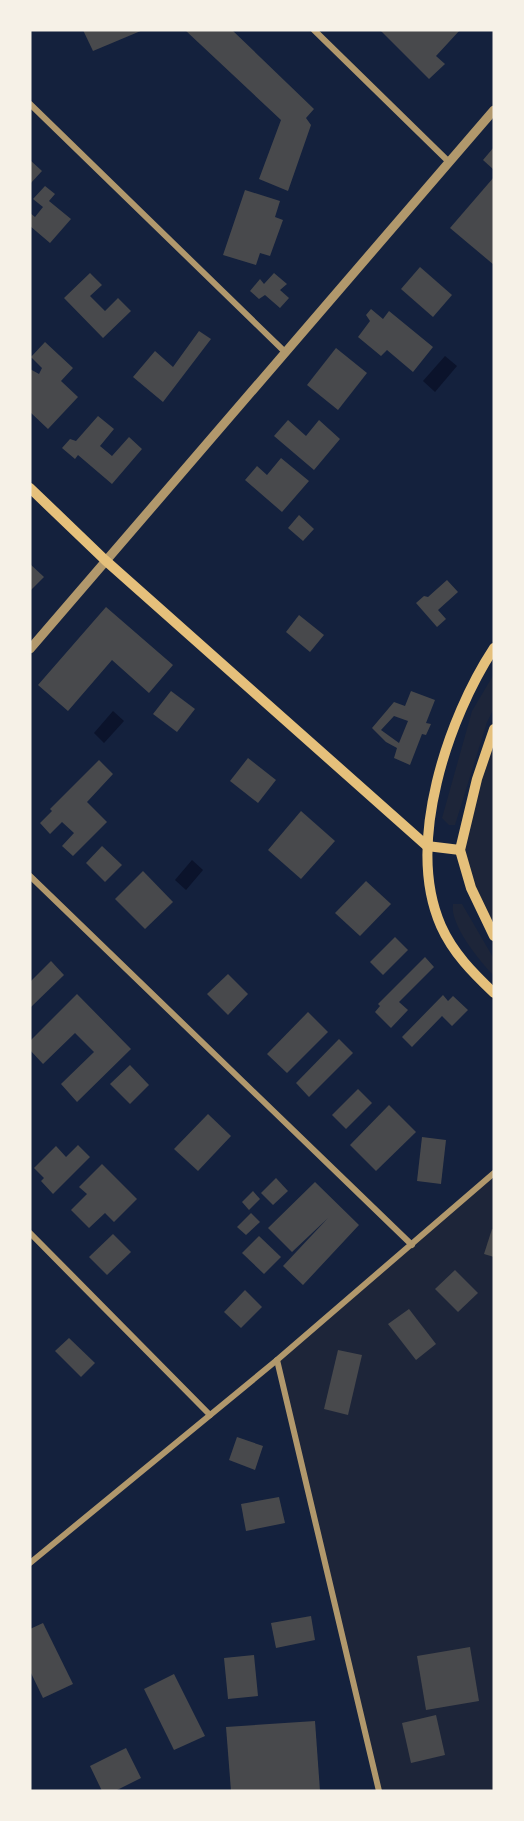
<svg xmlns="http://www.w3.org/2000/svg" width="524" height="1821" viewBox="0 0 524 1821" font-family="Inter,sans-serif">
	<rect width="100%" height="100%" fill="#14213d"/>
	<g fill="#1d2539">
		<path d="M494,674V708L487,722L455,825H449L442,818L472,711Z"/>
		<path d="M494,729V936L460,850Z"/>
		<path d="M453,904H462L494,959V976C481,963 449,924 453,904Z"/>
		<path d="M494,1173V1791H379L277,1360Z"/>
	</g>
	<g fill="#0b132b">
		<path d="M445,356L457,366L435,392L423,381Z"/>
		<path d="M113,711L124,721L104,743L94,733Z"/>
		<path d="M192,860L203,870L186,890L175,880Z"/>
	</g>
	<g fill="#48494c" fill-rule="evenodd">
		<path d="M83,30H143L93,51Z"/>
		<path d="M185,30H232L314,109L306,118L311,125L288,191L259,179L281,120Z"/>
		<path d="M380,30H460L436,56L445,64L429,79Z"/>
		<path d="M494,147V170L483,160Z"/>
		<path d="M30,160L42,171L30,184Z"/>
		<path d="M494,177V265L450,228Z"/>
		<path d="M45,186L55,194L49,201L71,219L50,243L30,226V213L35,217L43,207L33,199Z"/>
		<path d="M245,190L280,201L275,217L283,220L270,256L260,253L256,265L223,255Z"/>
		<path d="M420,267L452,295L433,317L401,289Z"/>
		<path d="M90,273L102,285L90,296L105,311L118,298L131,311L103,338L64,298Z"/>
		<path d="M274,273L287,284L280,290L289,298L280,308L265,295L259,299L250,291L260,279L264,284Z"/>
		<path d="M371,309L383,319L389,311L433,347L413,372L387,350L381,356L358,337L370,321L366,315Z"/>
		<path d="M199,331L211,339L163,402L133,377L155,351L173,367Z"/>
		<path d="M45,342L73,368L61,381L78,397L48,429L30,412V369L39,374L42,368L31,357Z"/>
		<path d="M336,348L367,373L338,410L307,385Z"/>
		<path d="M98,416L114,429L100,446L112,456L129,437L142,449L112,484L78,455L75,459L62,448L70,439L76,441Z"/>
		<path d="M288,420L306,436L319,420L340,439L314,470L274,436Z"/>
		<path d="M281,458L309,481L282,512L245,480L257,466L267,475Z"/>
		<path d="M299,515L314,529L303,541L288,528Z"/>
		<path d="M30,564L44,577L30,591Z"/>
		<path d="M447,580L458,592L438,610L446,619L437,627L416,603L424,596L428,597Z"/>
		<path d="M106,607L173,665L149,693L112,660L68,711L38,685Z"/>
		<path d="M299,615L324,635L310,652L286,632Z"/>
		<path d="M171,691L195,709L177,732L153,714Z"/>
		<path d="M411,691L435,700L426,723L431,724L426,735L422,734L410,765L394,758L397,748L386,742L372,728L394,702L405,706ZM394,716L408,721L399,743L381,730Z"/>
		<path d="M248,758L276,780L258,803L230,781Z"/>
		<path d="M99,760L113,774L87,802L107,822L73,856L62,846L74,833L62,822L50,834L40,823L52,811L50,809Z"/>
		<path d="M301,811L335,841L301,879L268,850Z"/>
		<path d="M102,846L122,865L105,882L86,863Z"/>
		<path d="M143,871L173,902L145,929L115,899Z"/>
		<path d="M366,881L391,904L360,936L335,913Z"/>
		<path d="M395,937L408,950L383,975L370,962Z"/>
		<path d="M425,957L434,967L399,1002L408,1010L391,1028L375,1012L380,1006L378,1004Z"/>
		<path d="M51,961L64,975L30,1008V982Z"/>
		<path d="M228,974L248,994L228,1015L207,994Z"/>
		<path d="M77,994L131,1049L77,1102L61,1084L94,1052L75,1033L43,1064L30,1050V1041Z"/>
		<path d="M443,995L448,1001L453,996L468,1010L452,1026L442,1016L412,1047L402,1037Z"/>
		<path d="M308,1012L328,1032L287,1073L267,1054Z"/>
		<path d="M339,1039L353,1053L309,1097L296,1083Z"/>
		<path d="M130,1065L149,1085L130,1104L110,1084Z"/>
		<path d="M358,1089L372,1103L346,1129L332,1115Z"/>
		<path d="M389,1105L416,1132L376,1171L350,1145Z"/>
		<path d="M208,1114L231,1136L198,1171L174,1149Z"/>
		<path d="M422,1137L446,1140L441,1184L417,1181Z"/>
		<path d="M78,1145L90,1157L53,1194L41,1181L44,1178L34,1168L56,1146L66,1157Z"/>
		<path d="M102,1164L137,1199L114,1222L105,1213L89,1228L71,1210L87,1194L79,1187Z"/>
		<path d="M276,1178L288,1191L273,1205L261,1193Z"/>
		<path d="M315,1182L359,1225L303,1285L283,1266L328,1218L292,1252L268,1228Z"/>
		<path d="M253,1191L260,1199L249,1210L242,1202Z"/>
		<path d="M251,1213L260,1222L246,1235L237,1227Z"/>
		<path d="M492,1229L494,1230V1257L484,1254Z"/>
		<path d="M113,1234L131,1252L107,1275L89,1257Z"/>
		<path d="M259,1236L281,1257L264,1274L242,1253Z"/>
		<path d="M455,1270L478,1293L458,1312L435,1289Z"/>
		<path d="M245,1290L262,1307L241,1328L224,1312Z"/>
		<path d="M409,1309L436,1344L416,1360L388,1324Z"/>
		<path d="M69,1338L95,1363L81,1377L55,1351Z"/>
		<path d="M338,1350L362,1355L348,1415L324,1409Z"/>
		<path d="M237,1437L263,1446L255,1470L229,1460Z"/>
		<path d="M279,1497L285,1523L246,1531L241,1504Z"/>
		<path d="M311,1616L315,1640L276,1648L271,1623Z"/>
		<path d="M43,1623L73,1684L43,1698L30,1671V1629Z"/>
		<path d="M470,1647L479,1701L426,1710L417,1656Z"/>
		<path d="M254,1655L258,1696L228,1699L224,1658Z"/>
		<path d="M174,1674L205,1736L174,1750L144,1689Z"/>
		<path d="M436,1715L445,1755L411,1763L402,1723Z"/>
		<path d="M315,1721L320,1791H231L226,1727Z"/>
		<path d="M126,1748L141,1778L115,1791H102L90,1766Z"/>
	</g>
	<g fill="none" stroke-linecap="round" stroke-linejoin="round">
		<g stroke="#b1986c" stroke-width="6">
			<path d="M314,30L449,162"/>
			<path d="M30,104L285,352"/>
			<path d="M30,876L412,1245"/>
			<path d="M30,1233L210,1415"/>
			<path d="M277,1360L379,1791"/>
			<path d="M30,1563L277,1360L494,1173"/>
		</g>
		<path stroke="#b1986c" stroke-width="9" d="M30,649L494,110"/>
		<g stroke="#e5c07b" stroke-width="10">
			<path d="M30,488L105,560L427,846L460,850"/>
			<path d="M494,648C448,718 405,844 441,926C453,953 473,973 494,993"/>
			<path d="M494,729L477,779L460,850L471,888L494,936"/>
		</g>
	</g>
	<rect width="524" height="1821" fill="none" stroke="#f6f1e7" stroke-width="63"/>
</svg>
